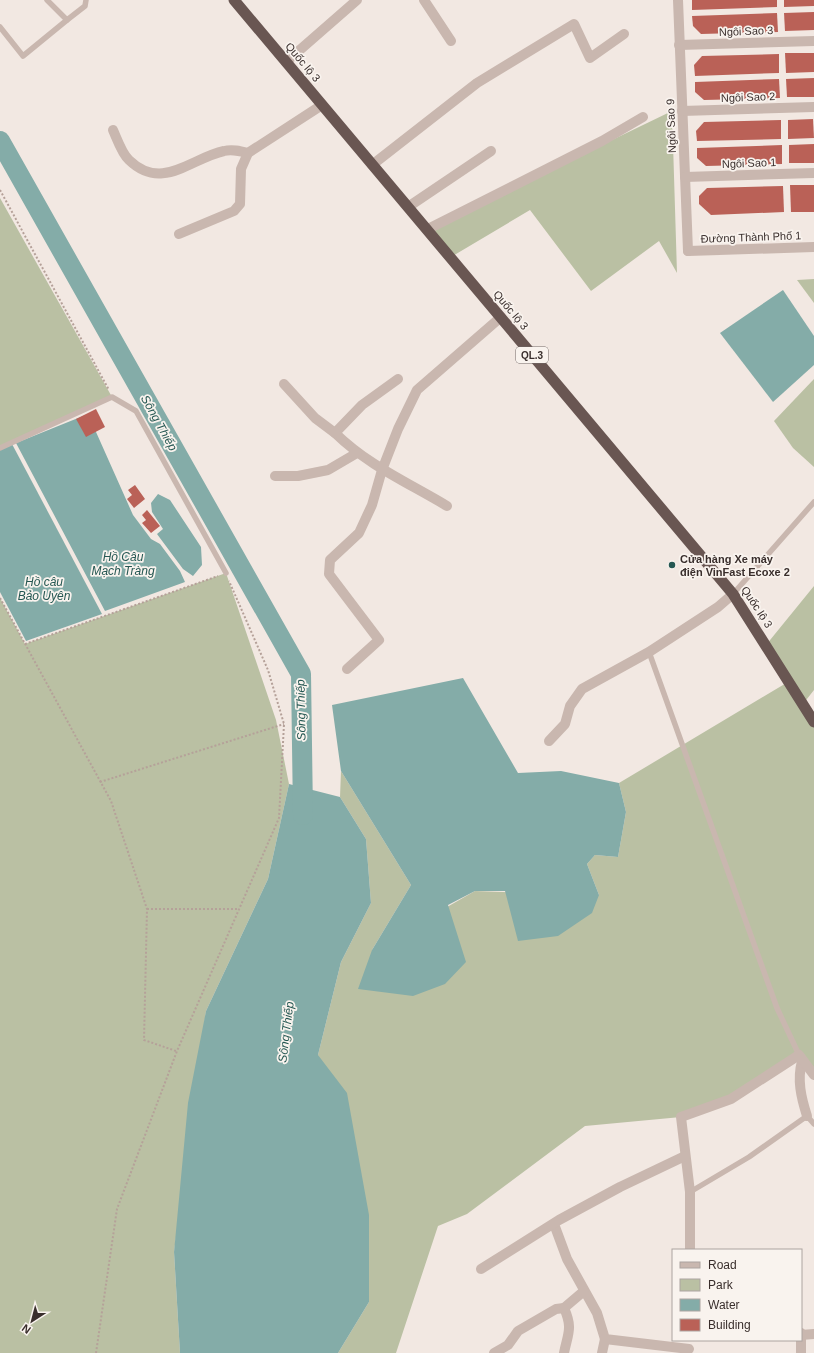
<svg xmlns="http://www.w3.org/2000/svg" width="814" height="1353" viewBox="0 0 814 1353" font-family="Arial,sans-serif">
	<rect width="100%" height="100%" fill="#f2e8e2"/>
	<g fill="#bac0a3">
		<path d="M672,111L677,273L659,241L591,291L530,210L451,257L428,229Z"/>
		<path d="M0,198L112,397L0,448Z"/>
		<path d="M814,279V303L797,280Z"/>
		<path d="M814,379V467L793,448L774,421Z"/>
		<path d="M226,573L276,720L289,784L268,879L206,1011L174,1252L180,1353H0V598L25,644Z"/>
		<path d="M814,586V690L803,704L814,722V1068L799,1055L731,1099L681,1117L585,1126L467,1214L438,1226L396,1353H338L369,1302L318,1055L341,962L371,903L366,839L340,797L341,771L411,885L372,950L475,891L599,895L587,864L595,855L618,857L626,812L619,783L788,682L766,645Z"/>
	</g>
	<g fill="#84aca8">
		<path d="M783,290L814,336V365L773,402L720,333Z"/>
		<path d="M88,414L133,515L151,539L160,544L180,571L185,582L105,611L16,443Z"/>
		<path d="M12,444L102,614L26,641L0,592V450Z"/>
		<path d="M158,494L170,500L201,547L202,565L193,576L183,569L157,534L163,529L152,512L151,503Z"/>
		<path d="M463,678L518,773L561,771L619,783L626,812L618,857L595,855L587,864L599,895L592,913L558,936L518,941L505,891H475L448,905L466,962L445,984L413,996L358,989L372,950L411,885L341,771L332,705Z"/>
		<path d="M289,784L340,797L366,839L371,903L341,962L318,1055L347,1093L369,1215V1302L338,1353H180L174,1252L188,1103L206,1011L268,879Z"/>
	</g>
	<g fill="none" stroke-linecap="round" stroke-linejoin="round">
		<path stroke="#84aca8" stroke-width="20" d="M0,141L301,674L303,815"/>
	</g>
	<g fill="#ba6157">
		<path d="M692,0H777V7L692,10Z"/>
		<path d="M784,0H814V6L784,7Z"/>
		<path d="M814,12V30L785,31L784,13Z"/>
		<path d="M777,13L778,32L701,34L693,26L692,16Z"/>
		<path d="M785,53H814V72L786,73Z"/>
		<path d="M779,54V73L695,76L694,65L702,56Z"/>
		<path d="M814,78V97H787L786,79Z"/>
		<path d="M779,79L780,98L704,100L695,92V82Z"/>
		<path d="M813,119L814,138L788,139V120Z"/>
		<path d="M781,120V139L697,141L696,131L704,122Z"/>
		<path d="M814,144V163H789V145Z"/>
		<path d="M782,145V164L706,166L697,158V148Z"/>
		<path d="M790,185H814V212H791Z"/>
		<path d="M783,186L784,212L711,215L699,204V196L707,188Z"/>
		<path d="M96,409L105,427L86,437L76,419Z"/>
		<path d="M135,485L145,499L134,508L127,499L132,495L128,490Z"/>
		<path d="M147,510L160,526L151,533L142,523L146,520L142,515Z"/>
	</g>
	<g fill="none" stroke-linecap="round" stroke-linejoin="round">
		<g stroke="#b5a199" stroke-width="2" stroke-dasharray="2 2" stroke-linecap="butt">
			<path d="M0,190L109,390"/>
			<path d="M0,598L111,801L147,909L144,1040L176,1051"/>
			<path d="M25,644L218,576"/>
			<path d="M100,782L284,724"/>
			<path d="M147,909H239"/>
			<path d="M96,1353L117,1209L177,1051L279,818L284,724L268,670L229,581"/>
		</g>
		<g stroke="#c9b7af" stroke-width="5.5">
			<path d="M67,20L85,6L86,0"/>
			<path d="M0,27L23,56L67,20L47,0"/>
			<path d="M0,448L112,397L136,411L226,573"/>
			<path d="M733,594L814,502"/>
			<path d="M649,652L777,1008L799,1055"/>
			<path d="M690,1192L749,1157L807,1116L814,1124"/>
		</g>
		<g stroke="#c9b7af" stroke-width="10">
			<path d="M424,0L451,41"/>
			<path d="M678,0L688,251"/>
			<path d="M679,45L814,41"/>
			<path d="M286,62L357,0"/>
			<path d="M682,111L814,107"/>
			<path d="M113,130C117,139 122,154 129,160C162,192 191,158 224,151C232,149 240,151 248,153"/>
			<path d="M372,165L477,83L574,24L590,58L624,34"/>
			<path d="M685,177L814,173"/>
			<path d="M408,207L491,151"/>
			<path d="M428,229L602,141L643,117"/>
			<path d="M179,234L234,211L240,204L241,169L248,153L322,105"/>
			<path d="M398,379L362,405L335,433C369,466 407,482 447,506"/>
			<path d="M284,384L315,418L335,433"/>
			<path d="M275,476H298L328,470L357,453"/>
			<path d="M347,669L379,640L329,574L330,560L359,533L372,505L382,470L398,429L417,390L501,317"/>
			<path d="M549,741L565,724L570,706L582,689L649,652L718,607L733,594"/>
			<path d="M802,1061C797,1080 801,1097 807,1116"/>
			<path d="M554,1224L567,1259L597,1313L605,1339L689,1349"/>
			<path d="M690,1250V1192L681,1117L731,1099L799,1055L814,1075"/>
			<path d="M481,1269L559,1220L620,1187L685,1156"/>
			<path d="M801,1333V1353"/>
			<path d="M801,1335L814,1334"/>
			<path d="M494,1353L508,1345L518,1331L556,1309L564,1308"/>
			<path d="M564,1353C568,1333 573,1328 564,1308L584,1291"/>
			<path d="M602,1353L605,1339"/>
		</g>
		<path stroke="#c9b7af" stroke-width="10" d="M688,251L814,247"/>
		<path stroke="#695652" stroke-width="11" d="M234,0L733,594L814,722"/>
	</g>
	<circle fill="#255752" stroke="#f9f3ee" stroke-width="1.5" cx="672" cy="565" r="4"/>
	<g text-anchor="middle" stroke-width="3.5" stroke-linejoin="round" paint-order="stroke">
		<rect fill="#f9f3ee" stroke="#736966" stroke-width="1" x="516" y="347" width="32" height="16" rx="3"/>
		<g font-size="10" font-weight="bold" fill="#392e2c">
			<text x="532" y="359">QL.3</text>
		</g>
		<g font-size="11" fill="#392e2c" stroke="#f9f3ee">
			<text transform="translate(746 31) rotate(-2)" y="4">Ngôi Sao 3</text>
			<text transform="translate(303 62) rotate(50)" y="4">Quốc lộ 3</text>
			<text transform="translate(748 97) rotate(-2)" y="4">Ngôi Sao 2</text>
			<text transform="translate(671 126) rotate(-92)" y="4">Ngôi Sao 9</text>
			<text transform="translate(749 163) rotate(-2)" y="4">Ngôi Sao 1</text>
			<text transform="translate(751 237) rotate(-2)" y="4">Đường Thành Phố 1</text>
			<text transform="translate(511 310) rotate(50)" y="4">Quốc lộ 3</text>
			<text transform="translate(757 607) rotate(57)" y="4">Quốc lộ 3</text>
		</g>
		<g font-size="11" font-weight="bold" fill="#392e2c" stroke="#f9f3ee" text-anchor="start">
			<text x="680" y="563">Cửa hàng Xe máy<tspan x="680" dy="13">điện VinFast Ecoxe 2</tspan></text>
		</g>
		<g font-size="12" font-style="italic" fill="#255752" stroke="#f9f3ee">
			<text transform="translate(159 423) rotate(61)" y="4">Sông Thiếp</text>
			<text x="123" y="561">Hồ Câu<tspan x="123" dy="14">Mạch Tràng</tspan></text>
			<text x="44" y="586">Hồ câu<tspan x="44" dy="14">Bảo Uyên</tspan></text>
			<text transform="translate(301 710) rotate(-91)" y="4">Sông Thiếp</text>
			<text transform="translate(286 1032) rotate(-83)" y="4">Sông Thiếp</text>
		</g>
	</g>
	<rect x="672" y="1249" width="130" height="92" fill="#f9f3ee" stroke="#aca4a0"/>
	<rect x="680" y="1262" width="20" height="6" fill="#c9b7af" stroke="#aca4a0"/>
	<text x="708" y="1269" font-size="12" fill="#392e2c">Road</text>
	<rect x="680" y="1279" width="20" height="12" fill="#bac0a3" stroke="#aca4a0"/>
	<text x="708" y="1289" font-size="12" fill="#392e2c">Park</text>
	<rect x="680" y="1299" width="20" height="12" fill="#84aca8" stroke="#aca4a0"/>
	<text x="708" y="1309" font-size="12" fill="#392e2c">Water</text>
	<rect x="680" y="1319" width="20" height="12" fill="#ba6157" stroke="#aca4a0"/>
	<text x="708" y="1329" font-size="12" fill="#392e2c">Building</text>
	<g transform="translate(32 1321) rotate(216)" stroke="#f9f3ee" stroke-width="3" paint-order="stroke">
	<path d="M0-3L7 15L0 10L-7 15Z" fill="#392e2c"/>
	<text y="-6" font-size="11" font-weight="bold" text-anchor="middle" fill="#392e2c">N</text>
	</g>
</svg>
